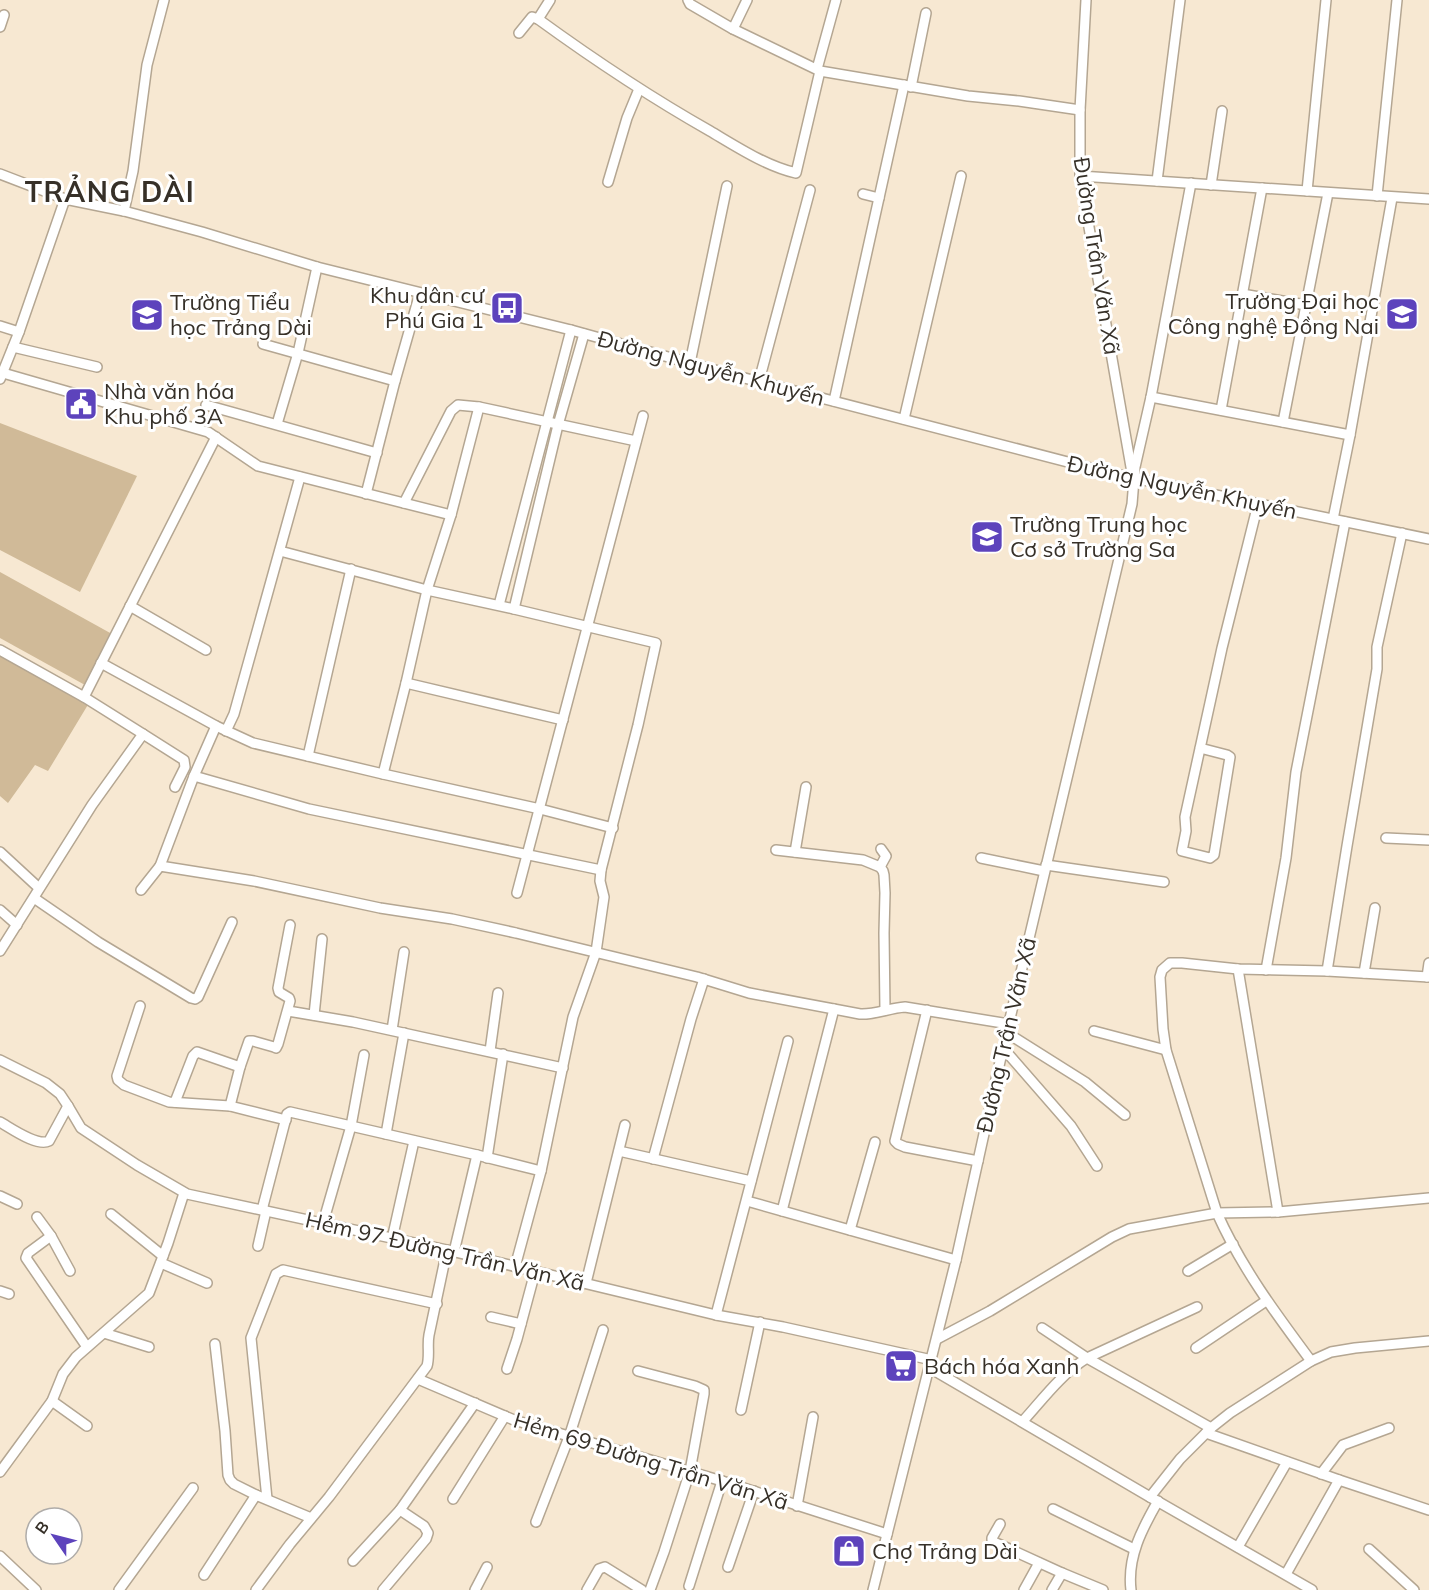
<svg xmlns="http://www.w3.org/2000/svg" width="1429" height="1590" viewBox="0 0 1429 1590" font-family="Mulish,sans-serif">
	<rect width="100%" height="100%" fill="#f7e8d2"/>
	<g fill="#d0ba98">
		<path d="M0,423L137,476L80,592L0,550Z"/>
		<path d="M0,572L112,634L85,685L0,638Z"/>
		<path d="M0,653L89,703L48,771L35,765L8,803L0,796Z"/>
	</g>
	<g fill="none" stroke-linecap="round" stroke-linejoin="round">
		<g stroke="#b4a692" stroke-width="12">
			<g id="minor">
				<path d="M688,0L690,4L733,29L820,71L968,96L1019,101L1080,110"/>
				<path d="M1086,0L1080,110V176L1131,467L1134,472"/>
				<path d="M538,19L550,0"/>
				<path d="M0,27L4,15"/>
				<path d="M733,29L747,0"/>
				<path d="M519,33L532,17L538,19C593,59 650,97 710,131C737,147 766,166 796,173L820,71"/>
				<path d="M817,69L836,0"/>
				<path d="M911,87L926,13"/>
				<path d="M0,174L65,199L124,211L202,232L317,267L571,330L733,375L1110,473L1429,539"/>
				<path d="M1080,176L1429,199"/>
				<path d="M1157,181L1180,0"/>
				<path d="M608,182L627,118L639,89"/>
				<path d="M1211,185L1222,111"/>
				<path d="M1307,191L1326,0"/>
				<path d="M863,194L879,198"/>
				<path d="M1377,196L1397,0"/>
				<path d="M124,211L133,171L147,65L164,0"/>
				<path d="M1242,294L1306,305"/>
				<path d="M0,326L19,332"/>
				<path d="M263,344L395,381"/>
				<path d="M13,347L97,367"/>
				<path d="M690,363L727,186"/>
				<path d="M3,373L208,432L258,466L451,515"/>
				<path d="M0,379L19,332L65,199"/>
				<path d="M759,381L810,190"/>
				<path d="M1151,397L1350,435"/>
				<path d="M834,401L904,85"/>
				<path d="M206,405L377,453"/>
				<path d="M1221,410L1262,188"/>
				<path d="M904,419L961,176"/>
				<path d="M1283,422L1328,193"/>
				<path d="M277,424L298,353L317,267"/>
				<path d="M366,494L395,381L420,293"/>
				<path d="M404,503L451,411L458,405L479,407L636,441"/>
				<path d="M1333,519L1350,435L1392,198"/>
				<path d="M280,551L427,590L514,609L656,643L638,725L601,870L600,881L604,897L596,952L573,1017L541,1171L515,1267"/>
				<path d="M499,605L571,330"/>
				<path d="M130,606L206,650"/>
				<path d="M514,609L558,425L584,334"/>
				<path d="M0,650L84,697L143,734L92,805L0,951"/>
				<path d="M101,663L216,726L253,743L383,774L540,809L613,828"/>
				<path d="M406,683L563,720"/>
				<path d="M84,697L216,437"/>
				<path d="M226,731L234,714L300,477"/>
				<path d="M143,734L184,760L185,767L175,787"/>
				<path d="M1200,748L1227,755L1230,757L1214,855L1210,858L1182,851L1186,831L1185,817L1222,648L1258,504"/>
				<path d="M308,756L351,569"/>
				<path d="M383,774L406,683L427,590L451,515L479,407"/>
				<path d="M194,776L309,809L601,870"/>
				<path d="M1386,838L1429,840"/>
				<path d="M776,850L863,860L880,867L883,871L884,875L885,893L884,933L885,1010"/>
				<path d="M0,852L39,888"/>
				<path d="M795,852L806,787"/>
				<path d="M981,858L1044,871"/>
				<path d="M1046,865L1164,882"/>
				<path d="M160,866L194,776L216,726"/>
				<path d="M880,867L886,856L881,849"/>
				<path d="M141,890L160,866L254,881L380,908L452,919L516,933L697,977L749,993L860,1014C875,1015 889,1008 905,1007L1009,1024"/>
				<path d="M517,893L643,416"/>
				<path d="M34,898L98,942L191,998L195,999L198,997L232,922"/>
				<path d="M0,910L17,925"/>
				<path d="M1238,969L1278,1212"/>
				<path d="M1266,970L1286,858L1296,772L1345,522"/>
				<path d="M1327,971L1347,846L1377,669V647L1402,533"/>
				<path d="M1364,973L1375,908"/>
				<path d="M1427,977L1429,963"/>
				<path d="M140,1006L117,1076L118,1080L124,1085L169,1102L230,1106L286,1120"/>
				<path d="M927,1010L895,1141L898,1144L905,1147L978,1161"/>
				<path d="M288,1011L353,1022L563,1068"/>
				<path d="M314,1015L322,939"/>
				<path d="M392,1030L404,952"/>
				<path d="M1094,1031L1166,1050"/>
				<path d="M1007,1033L1085,1082L1125,1115"/>
				<path d="M1003,1048L1071,1126L1097,1166"/>
				<path d="M490,1051L498,993"/>
				<path d="M0,1060L46,1083L60,1094L68,1106L81,1128L137,1165L187,1194L447,1250L716,1315L783,1327L932,1360"/>
				<path d="M175,1102L193,1056L197,1052L240,1067"/>
				<path d="M230,1106L240,1067L249,1041H253L274,1047L276,1048L278,1044L290,1001L289,998L279,992L278,988L290,925"/>
				<path d="M0,1122C11,1128 37,1147 49,1141L68,1106"/>
				<path d="M386,1134L404,1033"/>
				<path d="M619,1151L751,1181"/>
				<path d="M487,1158L503,1054"/>
				<path d="M653,1159L691,1019L704,979"/>
				<path d="M0,1196L17,1204"/>
				<path d="M747,1201L956,1260"/>
				<path d="M262,1210L287,1114L290,1112L477,1155L541,1171"/>
				<path d="M782,1211L834,1009"/>
				<path d="M111,1214L163,1256"/>
				<path d="M37,1217L51,1236L70,1271"/>
				<path d="M323,1223L351,1126L364,1055"/>
				<path d="M850,1230L875,1142"/>
				<path d="M51,1236L28,1253L26,1258L87,1347"/>
				<path d="M392,1239L414,1141"/>
				<path d="M258,1246L266,1211"/>
				<path d="M454,1252L477,1155"/>
				<path d="M161,1263L207,1283"/>
				<path d="M1188,1271L1233,1244"/>
				<path d="M586,1283L625,1125"/>
				<path d="M0,1291L9,1294"/>
				<path d="M716,1315L788,1041"/>
				<path d="M491,1317L521,1324"/>
				<path d="M1042,1328L1087,1358L1211,1428"/>
				<path d="M104,1333L149,1347"/>
				<path d="M937,1339L990,1311L1112,1237L1129,1229L1217,1213L1278,1212L1429,1198"/>
				<path d="M215,1344L225,1431L228,1475L230,1480L234,1484L256,1495L311,1518"/>
				<path d="M1196,1348L1266,1301"/>
				<path d="M1311,1361C1276,1314 1241,1267 1217,1213L1166,1050L1163,1029L1160,977L1162,970L1170,963H1182L1238,969L1327,971L1429,977"/>
				<path d="M930,1368L1150,1497L1180,1459L1211,1428L1230,1413L1311,1361L1331,1352L1355,1348L1429,1341"/>
				<path d="M507,1369L517,1339L535,1272"/>
				<path d="M638,1371L695,1386L704,1390V1394L690,1471L664,1552L650,1590"/>
				<path d="M418,1379L514,1420L722,1481L887,1534"/>
				<path d="M52,1401L87,1426"/>
				<path d="M741,1410L760,1322"/>
				<path d="M1023,1421C1043,1399 1061,1374 1087,1358L1197,1307"/>
				<path d="M1206,1433L1339,1480L1429,1510"/>
				<path d="M0,1472L52,1401L63,1374L76,1357L149,1293L168,1243L184,1193"/>
				<path d="M1321,1474L1343,1445L1389,1428"/>
				<path d="M1150,1497L1312,1590"/>
				<path d="M267,1499L251,1338L276,1274L283,1270L437,1304"/>
				<path d="M453,1499L505,1416"/>
				<path d="M797,1506L813,1417"/>
				<path d="M1053,1509L1134,1549"/>
				<path d="M536,1522L569,1437L603,1330"/>
				<path d="M1000,1524L992,1538V1540L994,1542L1062,1573L1103,1590"/>
				<path d="M1238,1547L1287,1462"/>
				<path d="M1369,1549L1414,1590"/>
				<path d="M0,1556L36,1590"/>
				<path d="M353,1561L400,1510"/>
				<path d="M728,1567L754,1491"/>
				<path d="M1286,1574L1339,1480"/>
				<path d="M204,1575L256,1495"/>
				<path d="M689,1586L722,1481"/>
				<path d="M119,1590L193,1488"/>
				<path d="M256,1590L290,1544L329,1497L427,1366C430,1356 427,1345 429,1335L447,1250"/>
				<path d="M383,1590L426,1539L428,1533L424,1526L400,1510L475,1403"/>
				<path d="M475,1590L487,1567"/>
				<path d="M587,1590L599,1569L605,1567L642,1590"/>
				<path d="M873,1590L956,1260L1003,1048L1132,504L1135,467L1151,397L1191,183"/>
				<path d="M1024,1590L1039,1563"/>
				<path d="M1052,1590L1062,1573"/>
				<path d="M1131,1590C1127,1557 1142,1529 1158,1501"/>
			</g>
		</g>
		<use href="#minor" stroke="#fff" stroke-width="9"/>
	</g>
	<defs>
		<g id="bus-square" transform="scale(1.725)"><rect x="-9" y="-9" width="18" height="18" rx="4" fill="#5d43bc" stroke="#fff"/><path d="M-5-6H5V4H4V6H2V4H-2V6H-4V4H-5ZM-3.5-4V0h7V-4ZM-3.5 1.2v1.5H-2V1.2ZM2 1.2v1.5H3.5V1.2Z" fill="#fff"/></g>
		<g id="university-square" transform="scale(1.725)"><rect x="-9" y="-9" width="18" height="18" rx="4" fill="#5d43bc" stroke="#fff"/><path d="M0-5L7-2L0 1L-7-2ZM-4 1L0 2.5L4 1V4Q0 6-4 4Z" fill="#fff"/></g>
		<g id="school-square" transform="scale(1.725)"><rect x="-9" y="-9" width="18" height="18" rx="4" fill="#5d43bc" stroke="#fff"/><path d="M0-5L7-2L0 1L-7-2ZM-4 1L0 2.5L4 1V4Q0 6-4 4Z" fill="#fff"/></g>
		<g id="civic-square" transform="scale(1.725)"><rect x="-9" y="-9" width="18" height="18" rx="4" fill="#5d43bc" stroke="#fff"/><path d="M-.6-6.5H3V-4.5H.6V-3L4-1V1h2V6H-6V1h2V-1L-.6-3ZM-1.2 2.5V6h2.4V2.5Z" fill="#fff"/></g>
		<g id="supermarket-square" transform="scale(1.725)"><rect x="-9" y="-9" width="18" height="18" rx="4" fill="#5d43bc" stroke="#fff"/><path d="M-6-5.5h2.5l.6 2H6L4.5 2H-2.5L-4.4-4H-6ZM-1.5 3.2a1.3 1.3 0 1 0 .1 0ZM3 3.2a1.3 1.3 0 1 0 .1 0Z" fill="#fff"/></g>
		<g id="shop-square" transform="scale(1.725)"><rect x="-9" y="-9" width="18" height="18" rx="4" fill="#5d43bc" stroke="#fff"/><path d="M-5-2.5h2.3a2.7 3.5 0 0 1 5.4 0H5L5.5 6h-11ZM-1.5-2.5h3a1.5 2.3 0 0 0-3 0Z" fill="#fff"/></g>
	</defs>
	<g fill-rule="evenodd">
		<use href="#bus-square" x="507" y="308"/>
		<use href="#university-square" x="1402" y="314"/>
		<use href="#school-square" x="147" y="315"/>
		<use href="#civic-square" x="81" y="404"/>
		<use href="#school-square" x="987" y="537"/>
		<use href="#supermarket-square" x="901" y="1366"/>
		<use href="#shop-square" x="849" y="1551"/>
	</g>
	<g text-anchor="middle" stroke-width="6" stroke-linejoin="round" paint-order="stroke">
		<g font-size="22" fill="#363028" stroke="#fff">
			<text transform="translate(1097 256) rotate(81)" y="8">Đường Trần Văn Xã</text>
			<text transform="translate(711 368) rotate(15)" y="8">Đường Nguyễn Khuyến</text>
			<text transform="translate(1182 487) rotate(12)" y="8">Đường Nguyễn Khuyến</text>
			<text transform="translate(1006 1035) rotate(-77)" y="8">Đường Trần Văn Xã</text>
			<text transform="translate(445 1251) rotate(13)" y="8">Hẻm 97 Đường Trần Văn Xã</text>
			<text transform="translate(651 1461) rotate(17)" y="8">Hẻm 69 Đường Trần Văn Xã</text>
		</g>
		<g font-size="22" fill="#363028" stroke="#fff" text-anchor="start">
			<text x="484" y="303" text-anchor="end">Khu dân cư<tspan x="484" dy="25">Phú Gia 1</tspan></text>
			<text x="1379" y="309" text-anchor="end">Trường Đại học<tspan x="1379" dy="25">Công nghệ Đồng Nai</tspan></text>
			<text x="170" y="310">Trường Tiểu<tspan x="170" dy="25">học Trảng Dài</tspan></text>
			<text x="104" y="399">Nhà văn hóa<tspan x="104" dy="25">Khu phố 3A</tspan></text>
			<text x="1010" y="532">Trường Trung học<tspan x="1010" dy="25">Cơ sở Trường Sa</tspan></text>
			<text x="924" y="1374">Bách hóa Xanh</text>
			<text x="872" y="1559">Chợ Trảng Dài</text>
		</g>
		<g font-size="28" font-weight="bold" letter-spacing="1.5" fill="#363028" stroke="#fff">
			<text x="110" y="202">TRẢNG DÀI</text>
		</g>
	</g>
	<g transform="translate(54 1536) rotate(305)"><circle r="28" fill="#ffffff" stroke="#afaca9" stroke-width="1.5"/>
	<path d="M0-4.5L10 22L0 15L-10 22Z" fill="#5d43bc"/>
	<text y="-9" font-size="16" font-weight="bold" text-anchor="middle" fill="#363028">B</text>
	</g>
</svg>
